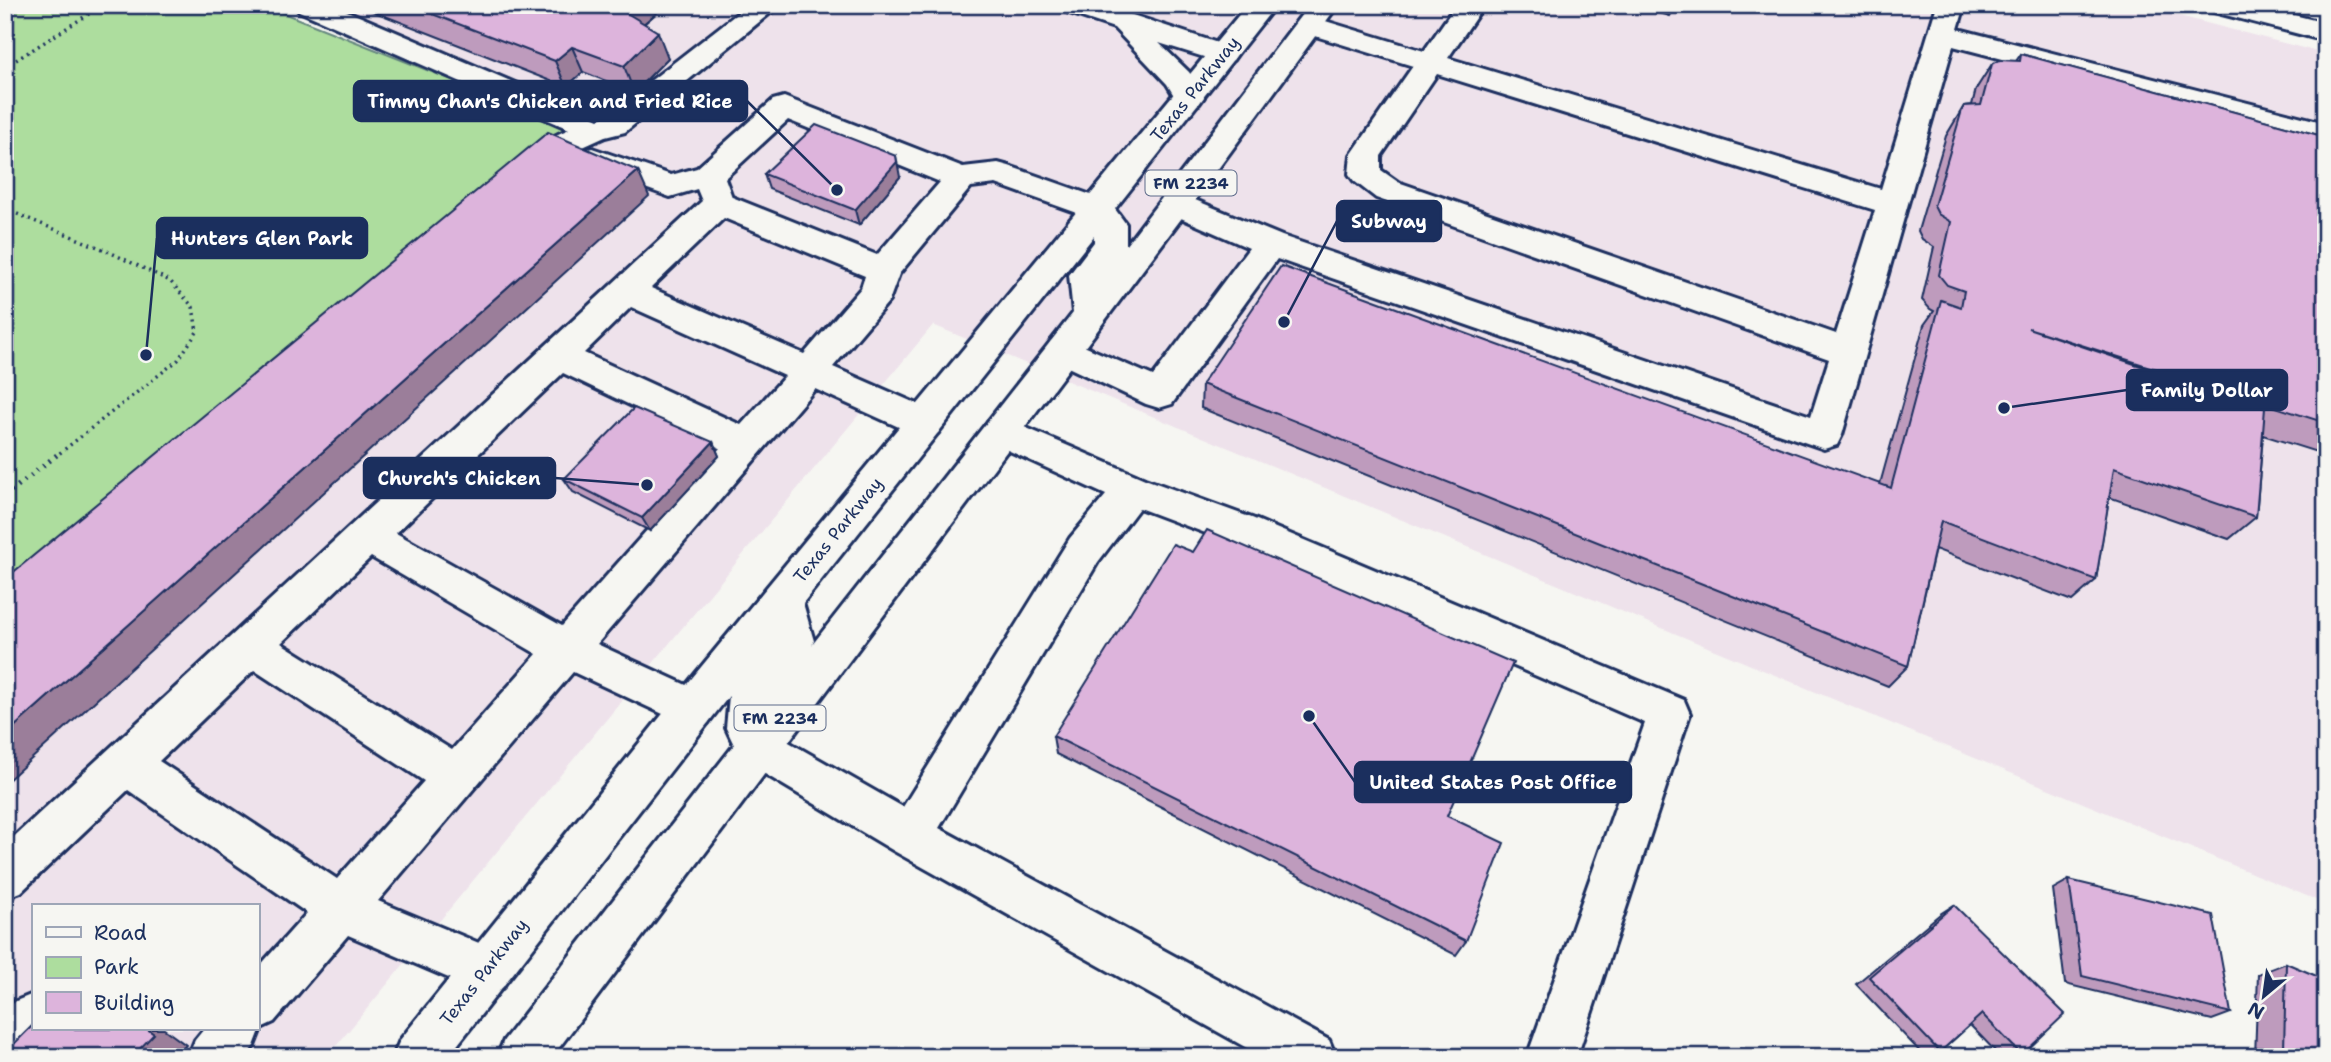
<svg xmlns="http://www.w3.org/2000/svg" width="2331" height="1062" viewBox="0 0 2331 1062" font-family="'Shantell Sans',sans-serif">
	<rect width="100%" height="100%" fill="#f6f6f2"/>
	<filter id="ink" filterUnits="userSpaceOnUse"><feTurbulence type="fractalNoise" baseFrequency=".0143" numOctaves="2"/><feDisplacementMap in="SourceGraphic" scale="14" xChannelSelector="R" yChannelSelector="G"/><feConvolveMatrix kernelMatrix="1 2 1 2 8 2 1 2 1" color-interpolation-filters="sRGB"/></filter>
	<g filter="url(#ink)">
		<path fill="#eee2eb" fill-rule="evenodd" d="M336,5H2137L2326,54V904L933,325L327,1057H5V594L590,112ZM33,906H257V1029H33Z"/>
		<path fill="#addd9e" stroke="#64867e" stroke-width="2" d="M5,5H263L568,126L5,584Z"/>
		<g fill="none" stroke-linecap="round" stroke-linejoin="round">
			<g stroke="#1b2f5e" stroke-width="6">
				<g id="minor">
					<path d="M295,5H333L599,119L604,117L748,5H780L625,132L605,137L563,156L538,178L527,181L516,178L511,171C525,150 547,139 569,129L299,11Z"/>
					<path d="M1059,5H1102L1233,48L1237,54L1233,60L1223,63L1159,43L1189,72L1204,97L1199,104L1189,106L1179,104L1167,84L1114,28L1063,11Z"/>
					<path d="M1456,5H1484L1448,58L1881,189L1937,5H1965L1958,29L2326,123V143L1953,46L1842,435L1837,445L1824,449L1277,259L1172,404L1159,408L1146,404L1051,359L1046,350L1051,341L1063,337L1153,376L1249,248L1165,211L1160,203L1165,195L1176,192L1282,236L1811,416L1829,359L1376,198L1354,181L1349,174L1351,155L1413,66L1299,31L1295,25L1299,19L1309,16L1424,51ZM1437,74L1875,210L1836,334L1398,182L1381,170V156Z"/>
					<path d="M784,97L963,167L998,163L1009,166L1108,201L1113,209L1108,217L1097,220L996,184L971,187L899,274L889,301L833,367L938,413L943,423L938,433L925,437L912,433L815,389L597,644L708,695L714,709L708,723L693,728L573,672L378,901L503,953L510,970L503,987L486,994L348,935L274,1022L261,1028L254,1046L245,1057H188L195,1040L204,1029H257V969L307,913L128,790L21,892L5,898V845L702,201L697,189L670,197L581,165L577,158L581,151L592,148L671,175L697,168L773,100ZM788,120L940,182L877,255L732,197L725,178ZM724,218L865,276L861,288L804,354L651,288ZM631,307L785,376L741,425L584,353ZM563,373L720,448L562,626L396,533ZM371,557L537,654L452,750L281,643ZM254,670L424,781L337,879L159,761Z"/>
					<path d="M1001,417L1145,479L1252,518L1684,700L1690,714L1577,1057H1527L1645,723L1224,540L1139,508L1098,562L939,828L1329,1040L1336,1057H1263L894,851L743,761L737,747L743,733L758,727L773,733L903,807L1070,538L1106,495L988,441L983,431L988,421Z"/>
					<path d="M33,994V1029H53L50,1035L29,1057H5V1011L16,1001Z"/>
				</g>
			</g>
			<g stroke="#1b2f5e" stroke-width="6">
				<g id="major">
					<path d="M1247,5H1276L1115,209L1126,224V245L1309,5H1338L1187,211L552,1057H497L504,1040L734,745L726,728L729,696L448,1057H393L400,1040L678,695ZM1094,236V242L1069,275L1073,313L812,645L814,641L803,603Z"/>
					<path d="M2206,5H2254L2326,23V41L2210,11Z"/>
				</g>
			</g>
			<g stroke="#1b2f5e" stroke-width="3.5" stroke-dasharray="2 4.5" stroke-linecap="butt">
				<path d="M5,67L103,5"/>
				<path d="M5,209L105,250L170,281L193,307L197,332L178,360L56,456"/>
			</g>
			<path stroke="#1b2f5e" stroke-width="5" stroke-dasharray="2 6" stroke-linecap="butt" d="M5,496L58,454"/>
			<use href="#minor" fill="#f6f6f2" fill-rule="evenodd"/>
			<use href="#major" fill="#f6f6f2" fill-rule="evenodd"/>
		</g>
		<g fill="#be9bbd" stroke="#1b2f5e" stroke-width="2">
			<path d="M357,5H666L644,24L668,58L634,92L583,72L566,87Z"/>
			<path d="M1632,5H1676L1670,16Z"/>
			<path d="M2021,54L2326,137V455L2263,435L2256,517L2229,539L2109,497L2096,580L2072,601L1935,549L1908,666L1888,686L1201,408L1202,384L1880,484L1924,325L1934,311L1930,309L1922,300L1934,247L1922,239L1918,231L1946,136L1964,106L1972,105L1976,89L1992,64L2016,61Z"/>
			<path d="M764,174L900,177L859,225L769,189Z"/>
			<path d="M713,442L719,456L650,531L573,492L564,479Z"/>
			<path d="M1053,736L1447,816L1466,941L1456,955L1056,754Z"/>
			<path d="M2069,880L2231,1013L2212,1020L2065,984L2053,889Z"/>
			<path d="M1954,905L2022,1055L2016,1057H2001L1970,1025L1940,1052L1929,1057H1925L1856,984L1940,914Z"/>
			<path d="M2286,963L2326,1057H2255L2258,974Z"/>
		</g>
		<g fill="#9b7e9a" stroke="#1b2f5e" stroke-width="2">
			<path d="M625,5H666L630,35L620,9Z"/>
			<path d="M658,32L668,58L634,92L624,66Z"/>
			<path d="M572,47L583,72L566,87L555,61Z"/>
			<path d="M896,156L900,177L859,225L855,210Z"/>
			<path d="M638,171L649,196L5,783V735Z"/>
			<path d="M713,442L719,456L650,531L642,518Z"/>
			<path d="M147,1029H164L186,1045L176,1057H132Z"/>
		</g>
		<g fill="#ddb4dc" stroke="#1b2f5e" stroke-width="2">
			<path d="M409,5H625L620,9L658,32L624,66L572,47L555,61Z"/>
			<path d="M1662,5H1675L1673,9Z"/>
			<path d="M2021,54L2326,137V423L2028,328L2265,408L2256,517L2114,468L2096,580L1941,521L1908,666L1202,384L1281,266L1891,488L1941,300L1961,307L1964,291L1947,285L1939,275L1951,222L1938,214L1934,206L1962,110L1964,106L1981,105L1992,64L1999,60L2020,61Z"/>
			<path d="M816,125L896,156L897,162L855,210L764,174Z"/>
			<path d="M548,132L638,171L5,735V579Z"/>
			<path d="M634,408L713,442L642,518L564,479Z"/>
			<path d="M1207,530L1513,663L1447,816L1504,843L1466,941L1053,736L1173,544L1193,552Z"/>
			<path d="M2069,880L2213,915L2231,1013L2082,976Z"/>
			<path d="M1954,905L2065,1014L2022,1055L1982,1014L1940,1052L1869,977Z"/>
			<path d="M2286,963L2326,980V1057H2298L2284,1051Z"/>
			<path d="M33,1025V1029H147L154,1034L132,1057H5V1053Z"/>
		</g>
	</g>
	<g text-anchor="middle" stroke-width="5" stroke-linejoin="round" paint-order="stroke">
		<g fill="#f6f6f2" stroke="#5d6b8a" stroke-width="2">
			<rect x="1145.5" y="170.5" width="91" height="25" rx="5"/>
			<rect x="734.5" y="705.5" width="91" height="25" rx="5"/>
		</g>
		<g font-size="16" font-weight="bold" fill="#1b2f5e">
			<text x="1191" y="189">FM 2234</text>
			<text x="780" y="724">FM 2234</text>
		</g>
		<g font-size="18" fill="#1b2f5e" stroke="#f6f6f2">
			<text transform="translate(1195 89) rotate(-51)" y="6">Texas Parkway</text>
			<text transform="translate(838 530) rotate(-51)" y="6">Texas Parkway</text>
			<text transform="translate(484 972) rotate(-52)" y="6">Texas Parkway</text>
		</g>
	</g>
	<path fill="none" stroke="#1b2f5e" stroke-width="2.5" d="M837 190L747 101M1284 322L1337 221M146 355L157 238M2004 408L2127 390M647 485L555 478M1309 716L1355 782"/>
	<g fill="#1b2f5e" stroke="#f6f6f2" stroke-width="2.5">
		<circle cx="837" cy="190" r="7"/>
		<circle cx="1284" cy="322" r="7"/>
		<circle cx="146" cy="355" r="7"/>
		<circle cx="2004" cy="408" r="7"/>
		<circle cx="647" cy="485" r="7"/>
		<circle cx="1309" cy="716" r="7"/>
	</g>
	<g fill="#1b2f5e" stroke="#1b2f5e" stroke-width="2.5">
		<rect x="354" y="81" width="393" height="40" rx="7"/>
		<rect x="1337" y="201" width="104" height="40" rx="7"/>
		<rect x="157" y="218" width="210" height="40" rx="7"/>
		<rect x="2127" y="370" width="160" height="40" rx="7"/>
		<rect x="364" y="458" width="191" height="40" rx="7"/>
		<rect x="1355" y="762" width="276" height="40" rx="7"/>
	</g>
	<g font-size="19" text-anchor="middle" font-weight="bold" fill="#fff">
		<text x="550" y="108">Timmy Chan's Chicken and Fried Rice</text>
		<text x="1389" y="228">Subway</text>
		<text x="262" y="245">Hunters Glen Park</text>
		<text x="2207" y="397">Family Dollar</text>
		<text x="459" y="485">Church's Chicken</text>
		<text x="1493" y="789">United States Post Office</text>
	</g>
	<rect width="2331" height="1062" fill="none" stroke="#f6f6f2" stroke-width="28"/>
	<rect x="14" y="14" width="2303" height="1034" fill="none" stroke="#1b2f5e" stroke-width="2.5" filter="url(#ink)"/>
	<rect x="32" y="904" width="228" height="126" fill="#f6f6f2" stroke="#9ea6b7" stroke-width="2"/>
	<rect x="46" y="927" width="35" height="10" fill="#f6f6f2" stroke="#9ea6b7" stroke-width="2"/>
	<text x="94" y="940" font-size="21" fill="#1b2f5e">Road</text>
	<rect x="46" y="957" width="35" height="21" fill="#addd9e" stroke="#9ea6b7" stroke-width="2"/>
	<text x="94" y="974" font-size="21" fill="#1b2f5e">Park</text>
	<rect x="46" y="992" width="35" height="21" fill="#ddb4dc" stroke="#9ea6b7" stroke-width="2"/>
	<text x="94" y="1010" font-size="21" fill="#1b2f5e">Building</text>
	<g transform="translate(2264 996) rotate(209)" stroke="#f6f6f2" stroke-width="5" paint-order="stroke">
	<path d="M0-5L12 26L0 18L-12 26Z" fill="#1b2f5e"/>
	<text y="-10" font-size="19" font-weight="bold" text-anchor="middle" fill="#1b2f5e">N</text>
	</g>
</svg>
